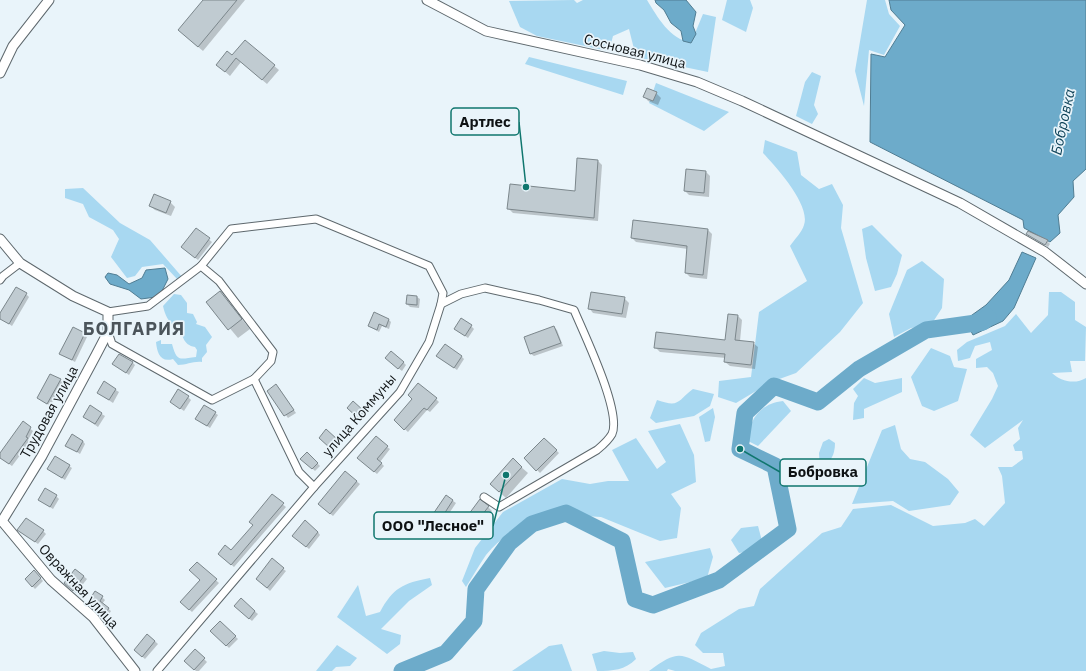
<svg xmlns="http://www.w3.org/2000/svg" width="1086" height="671" viewBox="0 0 1086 671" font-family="'IBM Plex Sans',sans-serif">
	<rect width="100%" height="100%" fill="#e9f4fa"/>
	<g fill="#a8d8f1">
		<path d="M574,0L577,3L583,0H647C658,18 669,38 691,43L703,14L716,17L708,72L636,57L629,29L613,36L609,51L537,36L520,27L509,1Z"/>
		<path d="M727,0H750L753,8L746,32L722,20Z"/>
		<path d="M867,0H885L889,14L900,26L884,55L869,50L864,106L855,71Z"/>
		<path d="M529,57L627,81L623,95L525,64Z"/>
		<path d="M812,72L821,76L814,105L818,114L812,124L796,116L805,82Z"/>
		<path d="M656,83L729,112L704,131L649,103Z"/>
		<path d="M765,140L797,152L801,175L819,189L832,184L843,205L841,228L863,303L840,332L796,373L771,382L736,403L718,397L719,381L751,377L759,312L807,281L790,246C794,240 802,232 804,225C811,205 776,167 763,153Z"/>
		<path d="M83,188L120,223L150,240L183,278L177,279L163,264L142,267L135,276L127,278L111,257L119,239L113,230L89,217L83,204L65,198V189Z"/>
		<path d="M872,225L902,255L897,274L891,287L875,291L866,258L862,229Z"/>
		<path d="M922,261L944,279L942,308L931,325L911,328L894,337L889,314L907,270Z"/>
		<path d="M1049,292H1061L1075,302V320L1086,327L1085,361H1070L1072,372L1052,373C1060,381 1075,385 1086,378V671H675L668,669L667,671H649C679,649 680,653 711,669L725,666L723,653H703L695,645L701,633L739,609L754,606L760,589L822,533L841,527L853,509L891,505L933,526L965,523L975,519L984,526L1005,503L1002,476L998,467H1012L1023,459L1022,451H1015L1013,445L1020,439L1018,428L1023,420L985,448L970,435L992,399L998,386L993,373L987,367L976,368V359L992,350L990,342L975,346L970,358L958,361L957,350L967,342L1005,326L1016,314L1031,333L1048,315Z"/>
		<path d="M174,294L181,295L187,303V313L193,314L197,322L196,324L205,327L212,337L206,345L207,352L202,358V362C193,361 187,365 178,365L173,359C160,363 157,352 156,342L161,340V344H172C177,362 179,359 196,357L197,350L195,347C183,345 182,335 180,325L175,327C168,321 165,315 163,306Z"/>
		<path d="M931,348L950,356L954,367L967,369L958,401L934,411L922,406L911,377Z"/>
		<path d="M864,378L875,383L902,378V392L864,409V418L853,420L854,403L858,396L853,389Z"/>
		<path d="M693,389L714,394L710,406L694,416L656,423L650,418L657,400C680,408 677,401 693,389Z"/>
		<path d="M783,401L791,411L758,446L748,441C748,420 761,403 783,401Z"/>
		<path d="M713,408L715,417L710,441L705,442L699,417Z"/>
		<path d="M680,424L694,455L696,482L671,494L681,508L677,538L660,541L601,517L585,516L567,505C537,517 507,529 486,555C479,565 473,576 466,587L462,581L475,548L503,512L562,479L590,484L608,481H629L612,450L636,438L657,469L666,462L648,431Z"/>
		<path d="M895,425L901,449L910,459L925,462L948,479L959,492L950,505L909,511L893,501L852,504L882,430Z"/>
		<path d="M829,439L835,443C835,456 830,462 820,470L819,453L823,442Z"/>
		<path d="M758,526L762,541L751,551L739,553L731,540L741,528Z"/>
		<path d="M710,548L713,557L707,578L665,588L645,562Z"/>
		<path d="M430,578L432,585L409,601L381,629L401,635L400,644L387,654L337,617L358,585L366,616L380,612C393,588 403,583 430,578Z"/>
		<path d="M562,644L572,671H512L549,646Z"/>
		<path d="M337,645L357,658L350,666L336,667L332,671H316Z"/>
		<path d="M604,651L620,653L633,652L636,659C625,670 613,671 597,671L592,654Z"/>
	</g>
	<g fill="#6dabca" stroke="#507d93">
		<path d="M655,0H686L696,12L693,26L696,34L691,43L683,41L681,31L671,23L664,10L656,3Z"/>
		<path d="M889,0H1086V169L1073,181L1074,197L1058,215L1060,233L1050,242L1024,228L1023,220L870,142L871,54L885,57L905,25L891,10Z"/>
		<path d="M1022,252L1036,258L1014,308L1003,321L973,335L965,320L986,305L1009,280Z"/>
		<path d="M165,268L168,279L163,289L156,297L141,299L129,290L110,284L105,277L108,273L117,275L129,284L142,278L146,270Z"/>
	</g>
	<g fill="#0003">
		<path d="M204,0H245L203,51L184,35Z"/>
		<path d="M245,41L279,70L267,84L241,62L230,76L222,69Z"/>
		<path d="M656,93L661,98L658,105L648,101L644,96Z"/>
		<path d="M598,161L602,165L598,221L513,213L508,208L575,192Z"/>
		<path d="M687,170L706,172L710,176L709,197L689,195L685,191Z"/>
		<path d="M170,202L175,207L171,216L155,210L150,206Z"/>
		<path d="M196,229L212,242L198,260L185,250Z"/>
		<path d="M708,230L712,234L707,279L690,277L686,273L688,249L636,242L632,238Z"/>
		<path d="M1027,234L1047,241L1050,244L1048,247Z"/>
		<path d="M220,293L250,329L238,338L208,302Z"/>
		<path d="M26,294L29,297L12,326L0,318V315Z"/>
		<path d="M408,296L417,297L420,299L419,308L410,307L407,304Z"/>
		<path d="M624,298L629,303L626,318L593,313L589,308Z"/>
		<path d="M738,316L742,320L740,341L753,343L758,347L755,369L730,366L725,362L726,358L660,352L655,347L726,341Z"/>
		<path d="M389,320L391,322L389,329L382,326L379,332L369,326Z"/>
		<path d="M471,326L474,329L468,338L455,329Z"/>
		<path d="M554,327L557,330L563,346L534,356L531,354Z"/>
		<path d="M73,328L87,337L75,362L61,354Z"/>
		<path d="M462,357L464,359L457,370L440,358Z"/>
		<path d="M389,361L403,362L406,365L402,371Z"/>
		<path d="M132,362L135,365L129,375L114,364Z"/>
		<path d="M60,380L63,383L50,406L38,398Z"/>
		<path d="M104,383L119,392L113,403L98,393Z"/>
		<path d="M279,388L296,413L288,418L268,391Z"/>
		<path d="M188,397L191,400L184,411L171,402Z"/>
		<path d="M436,399L439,402L430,412L427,410L408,432L395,420Z"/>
		<path d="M353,402L366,414L361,420L348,408Z"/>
		<path d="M90,407L105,416L98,427L84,417Z"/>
		<path d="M215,413L218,415L210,428L196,419Z"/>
		<path d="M23,423L33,431L28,440L30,442L12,466L2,459L0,455Z"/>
		<path d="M326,431L340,443L334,450L320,438Z"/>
		<path d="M544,439L559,453L540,473L525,458Z"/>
		<path d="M83,441L85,444L80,454L66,445Z"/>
		<path d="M387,447L390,449L380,462L384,466L377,474L361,461Z"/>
		<path d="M307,453L320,466L315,471L302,459Z"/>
		<path d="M513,460L528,473L506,498L497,490Z"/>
		<path d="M69,466L72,468L65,480L48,469Z"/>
		<path d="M345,472L360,484L333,516L322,507Z"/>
		<path d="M56,496L59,499L53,509L39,500Z"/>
		<path d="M272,496L286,507L234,567L222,556L231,552L254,525Z"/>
		<path d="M446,496L456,503L442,524L436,519Z"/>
		<path d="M488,507L492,511L474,536L461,526Z"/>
		<path d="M43,531L46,534L38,544L21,532Z"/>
		<path d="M318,532L320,535L309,549L296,538Z"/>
		<path d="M197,563L219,583L192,612L181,602L201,580Z"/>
		<path d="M283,569L286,571L270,591L257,579Z"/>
		<path d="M76,570L87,579L76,593L68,586Z"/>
		<path d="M37,574L43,581L35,589L26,579Z"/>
		<path d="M96,592L105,600L102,604L111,611L106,619L95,610L97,602L92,597Z"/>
		<path d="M241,600L258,614L252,621L238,609Z"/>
		<path d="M220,622L238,639L229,648L212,631Z"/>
		<path d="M148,635L158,644L145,659L138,653Z"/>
		<path d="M195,650L207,662L199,671H196L185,661Z"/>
	</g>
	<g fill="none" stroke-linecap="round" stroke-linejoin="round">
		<path stroke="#6dabca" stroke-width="17" d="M402,671L446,653L474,621L476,589L509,543L532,524L566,513L622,541L635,599L653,605L719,580L788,529L775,466L740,449L745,413L774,386L818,402L859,369L926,330L983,322L988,317"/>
	</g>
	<g fill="#c0cbd1" stroke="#7c878c">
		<path d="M203,0H237L198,47L178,30Z"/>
		<path d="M245,40L275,65L262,80L236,58L225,72L216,65L227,51L232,55Z"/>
		<path d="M647,88L657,92L653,101L643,97Z"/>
		<path d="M577,158L598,160L594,218L507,209L510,184L575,191Z"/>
		<path d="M686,169L706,171L704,193L684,191Z"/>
		<path d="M154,194L171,201L166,213L149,206Z"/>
		<path d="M633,220L708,229L703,275L685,273L687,246L631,238Z"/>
		<path d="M196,228L210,238L195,258L181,247Z"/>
		<path d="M1028,231L1048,240L1045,245L1026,234Z"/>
		<path d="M16,287L27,293L9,324L0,319V313Z"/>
		<path d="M220,291L242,319L228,330L206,302Z"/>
		<path d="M591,292L625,297L622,314L588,309Z"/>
		<path d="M407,295L417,296V305L406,304Z"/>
		<path d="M374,312L389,319L386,327L379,324L377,330L368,326Z"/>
		<path d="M728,314L738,315L735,340L754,342L751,365L724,362L725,354L654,348L656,332L725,340Z"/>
		<path d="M461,318L472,325L465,336L454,329Z"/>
		<path d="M554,326L561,343L530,354L524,337Z"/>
		<path d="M73,327L85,333L72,360L59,354Z"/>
		<path d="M445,344L462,356L454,368L436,356Z"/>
		<path d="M391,351L404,362L398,369L385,358Z"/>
		<path d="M119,354L133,362L126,373L112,364Z"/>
		<path d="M50,374L61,379L47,404L37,398Z"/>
		<path d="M104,381L116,389L109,400L97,393Z"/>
		<path d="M418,383L437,398L427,410L424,408L404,430L394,420L412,399L408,395Z"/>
		<path d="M276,384L294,410L284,416L267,391Z"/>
		<path d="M178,389L189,396L180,409L170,402Z"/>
		<path d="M353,401L364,411L358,418L347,408Z"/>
		<path d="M90,405L102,413L95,424L83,417Z"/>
		<path d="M204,405L216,412L207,426L195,419Z"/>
		<path d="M23,421L31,427L26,437L28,438L9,464L0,458V453Z"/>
		<path d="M326,429L338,440L330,448L319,438Z"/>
		<path d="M72,434L83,441L77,452L65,446Z"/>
		<path d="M376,436L388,446L377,459L382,463L374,472L357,458Z"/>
		<path d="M544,438L557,450L536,471L524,458Z"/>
		<path d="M307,452L318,463L312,469L300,459Z"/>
		<path d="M55,456L70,465L62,478L47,469Z"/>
		<path d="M513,458L522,467L499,492L490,484Z"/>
		<path d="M345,471L357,481L330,514L318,504Z"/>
		<path d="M45,488L57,495L50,507L38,500Z"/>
		<path d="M272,494L284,503L231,565L218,554L225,545L231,550L253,525L249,522Z"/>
		<path d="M446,495L453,500L439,522L431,517Z"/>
		<path d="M480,499L489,506L469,532L460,526Z"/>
		<path d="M26,518L44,530L35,542L17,530Z"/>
		<path d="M305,520L318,532L306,547L292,536Z"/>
		<path d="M272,558L284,568L267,588L256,579Z"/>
		<path d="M197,562L217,579L189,610L180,602L200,580L189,570Z"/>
		<path d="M75,569L84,576L73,591L64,583Z"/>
		<path d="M34,570L41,578L32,587L25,579Z"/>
		<path d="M95,591L103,596L100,601L109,608L103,617L91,608L96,601L91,597Z"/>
		<path d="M241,598L255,611L249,619L234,606Z"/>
		<path d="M220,621L236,636L226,646L210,631Z"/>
		<path d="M147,634L155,641L142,657L134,650Z"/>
		<path d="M195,649L205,658L194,670L184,661Z"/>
	</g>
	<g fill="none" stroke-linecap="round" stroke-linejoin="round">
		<g stroke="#5e686d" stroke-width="9">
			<g id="minor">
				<path d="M201,266L231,229L316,219L429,266L443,293L441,304"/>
				<path d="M0,280L3,276L20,263"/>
				<path d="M108,312L148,306L201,266L219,281L273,352L271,361L254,379"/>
				<path d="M108,332L112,344L212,400L254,379L299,472L314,487"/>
				<path d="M157,671L314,487L400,392L429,342L441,304L461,294L485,288L539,300L574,310C584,334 622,412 612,434C608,441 603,445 597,450L499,507L484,497"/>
			</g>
		</g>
		<g stroke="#5e686d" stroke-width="11">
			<g id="tertiary">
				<path d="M427,0L486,31L640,65L697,82L742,101L960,203L1045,252L1086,284"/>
				<path d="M0,73L13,46L49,0"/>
				<path d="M0,239L20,263L73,296L108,312V332L96,355L42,456L2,521L51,580L93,617L135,671"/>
			</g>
		</g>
		<use href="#minor" stroke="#fff" stroke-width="7"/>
		<use href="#tertiary" stroke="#fff" stroke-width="9"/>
	</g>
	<g text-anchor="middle" stroke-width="3.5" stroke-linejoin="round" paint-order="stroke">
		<g font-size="14" fill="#0e1214" stroke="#e9f4fa">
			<text transform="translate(635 51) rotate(14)" y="5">Сосновая улица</text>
			<text transform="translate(49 412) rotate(-61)" y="5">Трудовая улица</text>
			<text transform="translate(359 415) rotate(-49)" y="5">улица Коммуны</text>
			<text transform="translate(79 586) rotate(47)" y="5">Овражная улица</text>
		</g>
		<g font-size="15" font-style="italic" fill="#10445a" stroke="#e9f4fa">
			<text transform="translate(1063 122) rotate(-78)" y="5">Бобровка</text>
		</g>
		<g font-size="18" font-weight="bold" letter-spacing="1" fill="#4b545a" stroke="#e9f4fa">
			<text x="134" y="335">БОЛГАРИЯ</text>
		</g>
	</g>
	<path fill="none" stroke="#0f766e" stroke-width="1.5" d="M526 187L519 122M740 449L780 472M506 475L493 526"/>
	<g fill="#0f766e" stroke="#e9f4fa" stroke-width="1.5">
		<circle cx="526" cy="187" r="4"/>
		<circle cx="740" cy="449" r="4"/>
		<circle cx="506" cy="475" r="4"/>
	</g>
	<g fill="#e9f4fa" stroke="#0f766e" stroke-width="1.5">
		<rect x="451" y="108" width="68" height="27" rx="4"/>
		<rect x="780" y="459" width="86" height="27" rx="4"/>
		<rect x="374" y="512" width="119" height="27" rx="4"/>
	</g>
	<g font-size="15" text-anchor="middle" font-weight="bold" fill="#0e1214">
		<text x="485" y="127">Артлес</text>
		<text x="823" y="477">Бобровка</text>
		<text x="433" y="531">ООО "Лесное"</text>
	</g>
</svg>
